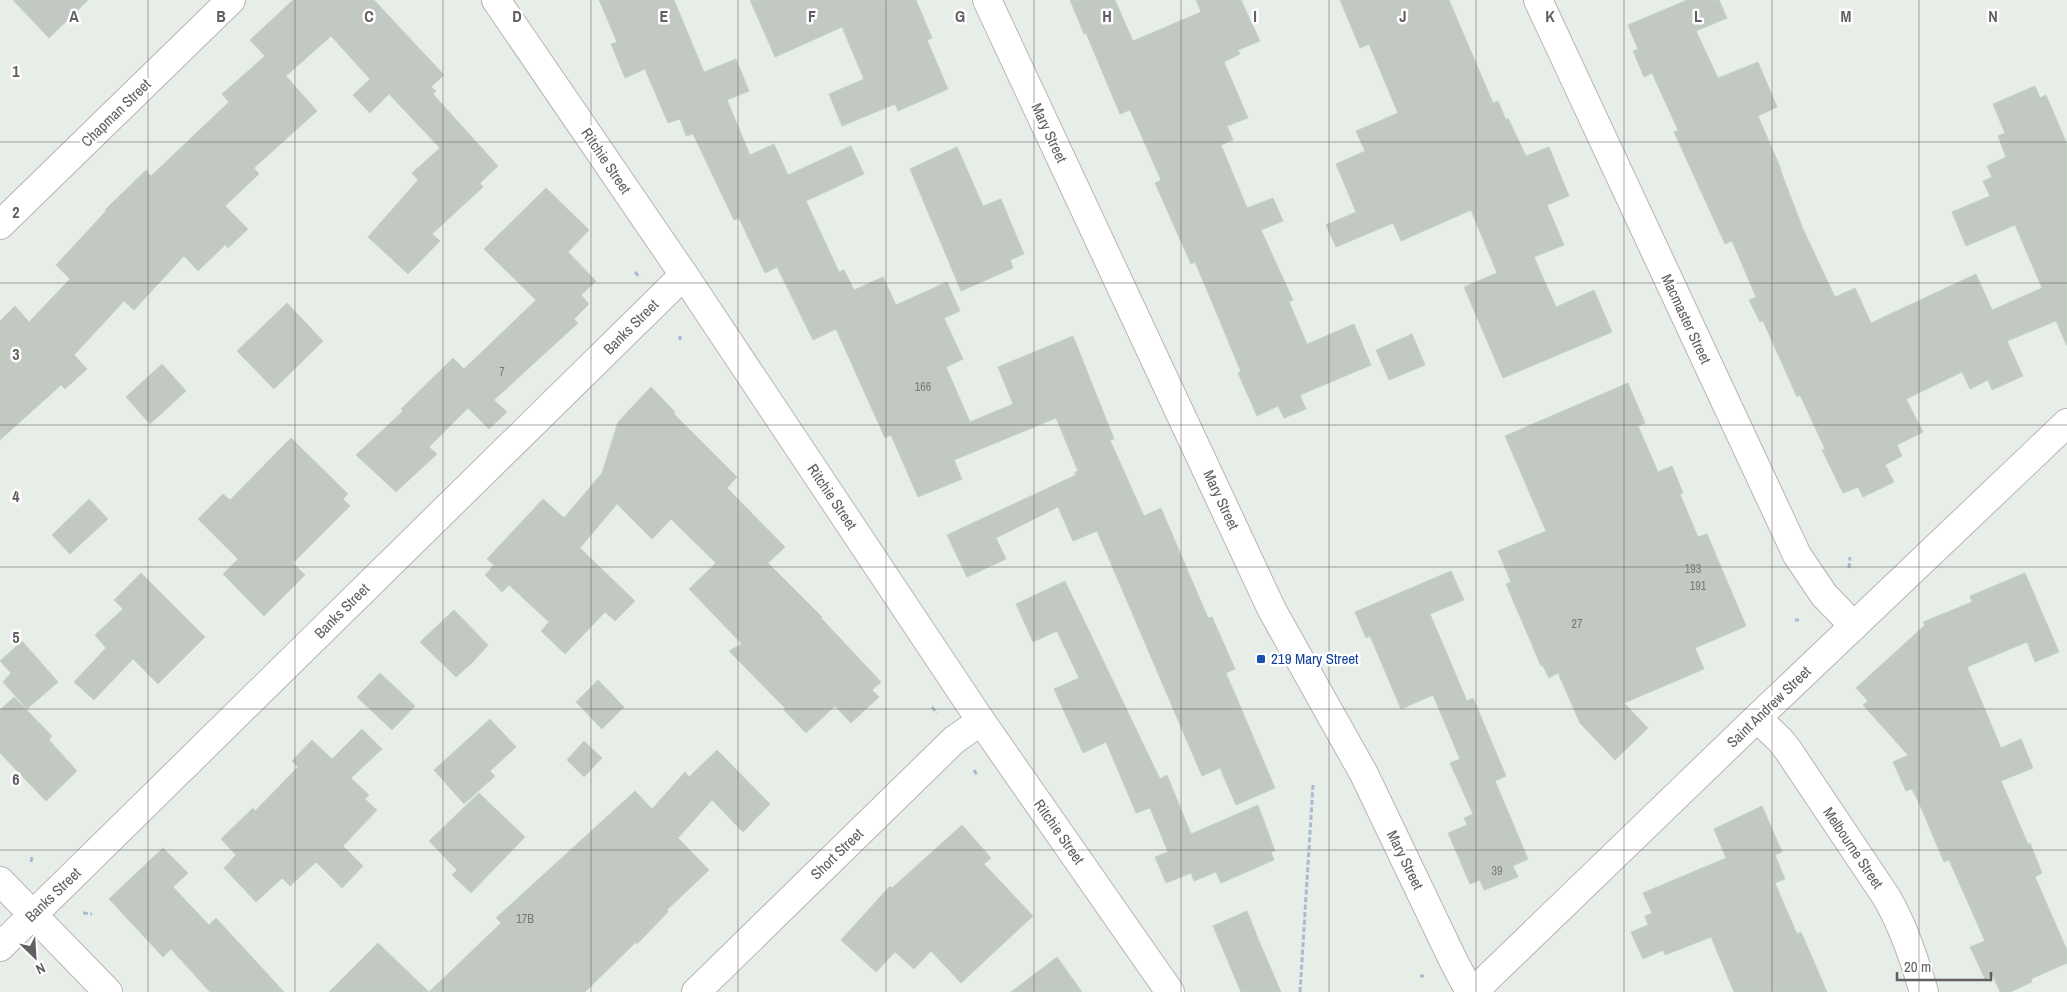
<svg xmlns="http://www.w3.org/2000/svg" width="2067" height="992" viewBox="0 0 2067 992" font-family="'Archivo Narrow',sans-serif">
	<rect width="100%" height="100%" fill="#e6eee7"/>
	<g fill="#c2c9c2" stroke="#c5d2c5">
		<path d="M13,0H88L49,38Z"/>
		<path d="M293,0H374L444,75L431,87L436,91L433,94L498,166L480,183L483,187L432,234L440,241L408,274L368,237L418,180L412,173L440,148L389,94L370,113L353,95L370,79L331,36L286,76L317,111L254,168L259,174L225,206L248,229L228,248L225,245L198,271L184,256L134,310L124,301L74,355L87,369L65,389L61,385L0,440V321L15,306L29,322L70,279L56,265L106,211L105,210L146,170L151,176L229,102L222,94L265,56L250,40Z"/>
		<path d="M599,0H674L704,72L736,59L749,91L727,100L750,155L774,144L788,175L851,146L864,174L806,201L839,272L844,270L854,290L883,277L896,305L947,282L960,311L944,318L963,359L946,367L970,422L1013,404L998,367L1073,336L1114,439L1110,440L1144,516L1161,508L1208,618L1212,617L1235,669L1226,673L1275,788L1236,805L1220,768L1202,776L1097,531L1073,541L1058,507L996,538L1006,559L967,577L947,535L1076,475L1075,472L1078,471L1056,418L954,460L962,479L918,497L891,435L885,438L836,329L813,340L777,267L765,273L739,218L734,220L693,134L686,136L680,119L668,123L645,69L625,78L611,44L617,42Z"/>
		<path d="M750,0H916L932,38L927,40L948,89L898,111L895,104L842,126L829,94L864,79L842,27L775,57Z"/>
		<path d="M1070,0H1115L1133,41L1201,12L1196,0H1241L1260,41L1238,50L1240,54L1224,62L1248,118L1227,126L1233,140L1221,145L1247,208L1273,198L1283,221L1261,230L1293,300L1289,302L1307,344L1354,324L1371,365L1300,395L1306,409L1284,418L1278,406L1257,416L1238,373L1241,372L1217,314L1195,262L1191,264L1155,183L1161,180L1130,110L1120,114L1086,33L1084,34Z"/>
		<path d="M1340,0H1449L1493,103L1498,101L1506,120L1508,118L1526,156L1549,147L1569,196L1547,205L1564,245L1534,257L1556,307L1594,290L1612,332L1503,378L1464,287L1497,273L1471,210L1401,241L1393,223L1336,247L1326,225L1356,212L1336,164L1365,151L1356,131L1398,113L1369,44L1360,48Z"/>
		<path d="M1687,0H1719L1727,18L1696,31L1718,78L1758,62L1777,107L1758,116L1781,169H1780L1803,229L1835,297L1855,288L1871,323L1976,274L1992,310L2042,288L2015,225L1966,246L1952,212L1990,196L1983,181L1992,177L1987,166L2006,157L1998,136L2005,133L1993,104L2035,86L2040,98L2046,95L2067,144V346L2056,321L2007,341L2023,376L1992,390L1988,380L1970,389L1962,372L1906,399L1923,432L1897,445L1902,456L1885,465L1894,482L1863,497L1858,487L1843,493L1822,450L1825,449L1800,395L1797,397L1763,321L1760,322L1749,300L1756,297L1732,241L1725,244L1674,132L1678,130L1652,73L1644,77L1633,51L1638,49L1628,25Z"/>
		<path d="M957,147L983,206L1001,199L1024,254L1010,260L1013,268L961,291L910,169Z"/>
		<path d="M546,188L589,230L568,252L596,281L581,295L589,304L574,319L578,323L494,400L507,412L489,429L468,408L429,447L437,454L396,492L356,455L403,411L401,409L453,358L464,369L536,300L484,249Z"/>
		<path d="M287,303L323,341L274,389L237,351Z"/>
		<path d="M1412,334L1425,365L1389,380L1376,350Z"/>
		<path d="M162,364L186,391L150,424L126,397Z"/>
		<path d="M1628,383L1645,423L1638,426L1658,472L1672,466L1683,493L1680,494L1698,537L1707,534L1746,626L1695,648L1704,669L1624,703L1648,728L1615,760L1580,723L1558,673L1549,678L1543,666H1541L1506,584L1511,582L1498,551L1546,531L1505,436Z"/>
		<path d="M651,387L675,412L674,414L737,477L727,488L785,547L768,563L822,617L821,618L881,682L872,690L879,697L851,723L835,706L806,733L784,710L785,708L729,651L742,644L689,589L716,563L671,519L652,539L617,504L580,548L635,601L615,621L605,612L565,654L541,631L549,622L509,585L502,592L485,575L494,565L487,559L543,499L564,518L602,473L618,422Z"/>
		<path d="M291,438L348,494L343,499L350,506L293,563L305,575L264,616L223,574L238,559L198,519L223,494L230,500Z"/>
		<path d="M89,499L108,519L70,554L52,535Z"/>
		<path d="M1451,571L1464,600L1430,614L1467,701L1473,698L1506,776L1495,781L1528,859L1513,866L1518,877L1484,890L1480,880L1470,884L1448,833L1467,825L1464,818L1473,814L1450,763L1460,759L1433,695L1401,709L1370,636L1366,638L1355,612Z"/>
		<path d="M141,573L205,637L158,684L133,659L94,700L74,682L106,648L95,635L123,609L114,600Z"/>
		<path d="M2025,573L2059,652L2035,662L2027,642L1967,667L2001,748L2021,739L2033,768L2001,781L2028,844L2030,843L2042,873L2035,877L2067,950V963L2031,979L2032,982L2010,992H2000L1993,976L1985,979L1970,947L1985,941L1949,860L1944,862L1919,803L1912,789L1906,791L1893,762L1908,755L1863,705L1868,701L1856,688L1925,625L1923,622L1972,602L1970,596Z"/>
		<path d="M1065,581L1160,779L1167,775L1191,834L1258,805L1275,851L1271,852L1274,860L1221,883L1216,872L1194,881L1191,873L1166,883L1155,857L1168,852L1150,808L1136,813L1106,742L1083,753L1054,689L1079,678L1057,631L1033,642L1016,604Z"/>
		<path d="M454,610L488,645L472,663L456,677L420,642Z"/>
		<path d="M22,641L58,682L27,709L3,682L11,673L0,661Z"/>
		<path d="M380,673L415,706L392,730L357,697Z"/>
		<path d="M598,680L624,707L602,729L576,702Z"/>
		<path d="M14,697L52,736L49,740L77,771L46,801L0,753V710Z"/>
		<path d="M490,719L516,747L490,771L495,776L464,804L434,770Z"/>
		<path d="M362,729L382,749L351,778L369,795L365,799L377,810L343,846L363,866L342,888L316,862L290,886L282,878L256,902L224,868L236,855L221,839L253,808L255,811L298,767L292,761L312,740L332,759Z"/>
		<path d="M584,741L602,758L584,777L567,760Z"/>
		<path d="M717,750L770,804L743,832L712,800L678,838L709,870L667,910L668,912L637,944L636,942L585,992H429L501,923L496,918L635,791L652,809L685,772L689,777Z"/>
		<path d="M479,793L525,837L471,893L452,875L457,870L429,841Z"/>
		<path d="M1762,806L1782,852L1775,855L1785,879L1775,883L1797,934L1801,932L1827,992H1734L1711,937L1665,955L1663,950L1643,959L1631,932L1648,925L1645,916L1652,913L1643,893L1726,858L1714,829Z"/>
		<path d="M962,825L991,858L984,864L1033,916L961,983L931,951L914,969L895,952L876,972L841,940L890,886L892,888Z"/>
		<path d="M163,848L188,873L173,887L209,925L216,918L284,992H210L171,949L163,957L109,899Z"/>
		<path d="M1247,911L1259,941L1281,992H1241L1213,926Z"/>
		<path d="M378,943L429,992H329Z"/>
		<path d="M1057,957L1082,992H1011Z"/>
	</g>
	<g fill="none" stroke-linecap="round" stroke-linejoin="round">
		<g stroke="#b8b3b9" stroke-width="30">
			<g id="street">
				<path d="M496,0L684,275L981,721L1170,992"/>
				<path d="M987,0L1272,610L1364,774L1454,962L1470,992"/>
				<path d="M1538,0L1797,555L1824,595L1854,626"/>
				<path d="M0,225L231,0"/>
				<path d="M1757,718L1780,740L1788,750L1887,898C1904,928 1914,959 1924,992"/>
				<path d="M0,947L684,275"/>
				<path d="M696,992L954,740L981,721"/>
			</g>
		</g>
		<g stroke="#bab4bb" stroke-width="30">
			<g id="secondary">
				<path d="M0,881L108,992"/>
				<path d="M1473,992L1757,718L2067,423"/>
			</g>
		</g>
		<g stroke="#aabad2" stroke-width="3" stroke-dasharray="5 2.5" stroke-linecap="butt">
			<path d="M635,272L640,278"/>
			<path d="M680,336V340"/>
			<path d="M1849,568L1850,557"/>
			<path d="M1795,620H1799"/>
			<path d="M932,707L937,713"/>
			<path d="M974,770L977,775"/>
			<path d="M31,862L32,857"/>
			<path d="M83,913L92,914"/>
			<path d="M1420,976H1424"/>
			<path d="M1300,992L1313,785"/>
		</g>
		<use href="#street" stroke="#fff" stroke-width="28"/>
		<use href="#secondary" stroke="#fff" stroke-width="28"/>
	</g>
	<path fill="none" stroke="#635d64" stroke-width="1" stroke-opacity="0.55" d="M148,0V992M295,0V992M443,0V992M591,0V992M738,0V992M886,0V992M1034,0V992M1181,0V992M1329,0V992M1476,0V992M1624,0V992M1772,0V992M1919,0V992M0,142H2067M0,283H2067M0,425H2067M0,567H2067M0,709H2067M0,850H2067"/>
	<rect fill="#1a4fb4" stroke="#fff" stroke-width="2" x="1256" y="654" width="10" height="10" rx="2.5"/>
	<g text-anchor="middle" stroke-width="5" stroke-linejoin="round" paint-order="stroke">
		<g font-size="12" fill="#7b787c">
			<text x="502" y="376">7</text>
			<text x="923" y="391">166</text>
			<text x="1693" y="573">193</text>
			<text x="1698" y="590">191</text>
			<text x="1577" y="628">27</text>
			<text x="1497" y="875">39</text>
			<text x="525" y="923">17B</text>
		</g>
		<g font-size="15" fill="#635d64" stroke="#fff">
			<text transform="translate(116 113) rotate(-44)" y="5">Chapman Street</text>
			<text transform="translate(1049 133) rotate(65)" y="5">Mary Street</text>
			<text transform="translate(606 161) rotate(56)" y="5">Ritchie Street</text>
			<text transform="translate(1686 319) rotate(65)" y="5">Macmaster Street</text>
			<text transform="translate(631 327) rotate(-45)" y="5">Banks Street</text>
			<text transform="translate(832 497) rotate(56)" y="5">Ritchie Street</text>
			<text transform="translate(1221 500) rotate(65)" y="5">Mary Street</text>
			<text transform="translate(342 611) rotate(-45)" y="5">Banks Street</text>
			<text transform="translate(1769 707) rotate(-44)" y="5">Saint Andrew Street</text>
			<text transform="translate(1059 832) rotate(55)" y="5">Ritchie Street</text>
			<text transform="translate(1853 848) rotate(56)" y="5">Melbourne Street</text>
			<text transform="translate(837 854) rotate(-44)" y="5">Short Street</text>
			<text transform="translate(1405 860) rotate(64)" y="5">Mary Street</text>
			<text transform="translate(53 895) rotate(-44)" y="5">Banks Street</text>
		</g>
		<g font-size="15" fill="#164399" stroke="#fff" text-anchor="start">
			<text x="1271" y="664">219 Mary Street</text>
		</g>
	</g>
	<g font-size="16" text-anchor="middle" font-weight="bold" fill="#635d64" stroke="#fff" stroke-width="5" stroke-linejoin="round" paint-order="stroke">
		<text x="74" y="22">A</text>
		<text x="221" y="22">B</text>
		<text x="369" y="22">C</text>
		<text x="517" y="22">D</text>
		<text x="664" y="22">E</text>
		<text x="812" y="22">F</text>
		<text x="960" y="22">G</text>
		<text x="1107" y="22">H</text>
		<text x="1255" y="22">I</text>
		<text x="1403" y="22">J</text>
		<text x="1550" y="22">K</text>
		<text x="1698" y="22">L</text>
		<text x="1846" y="22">M</text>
		<text x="1993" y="22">N</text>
		<text x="16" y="77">1</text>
		<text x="16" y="218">2</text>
		<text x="16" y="360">3</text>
		<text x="16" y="502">4</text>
		<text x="16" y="643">5</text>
		<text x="16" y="785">6</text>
	</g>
	<g transform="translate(35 957) rotate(155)" stroke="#ffffff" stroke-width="4" paint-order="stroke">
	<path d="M0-4L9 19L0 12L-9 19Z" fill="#635d64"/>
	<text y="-8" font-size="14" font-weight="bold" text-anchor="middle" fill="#635d64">N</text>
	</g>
	<path d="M1897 972v8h94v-8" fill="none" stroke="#635d64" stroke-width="2.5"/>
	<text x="1904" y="972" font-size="15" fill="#635d64" stroke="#ffffff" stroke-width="4" paint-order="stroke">20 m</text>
</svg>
